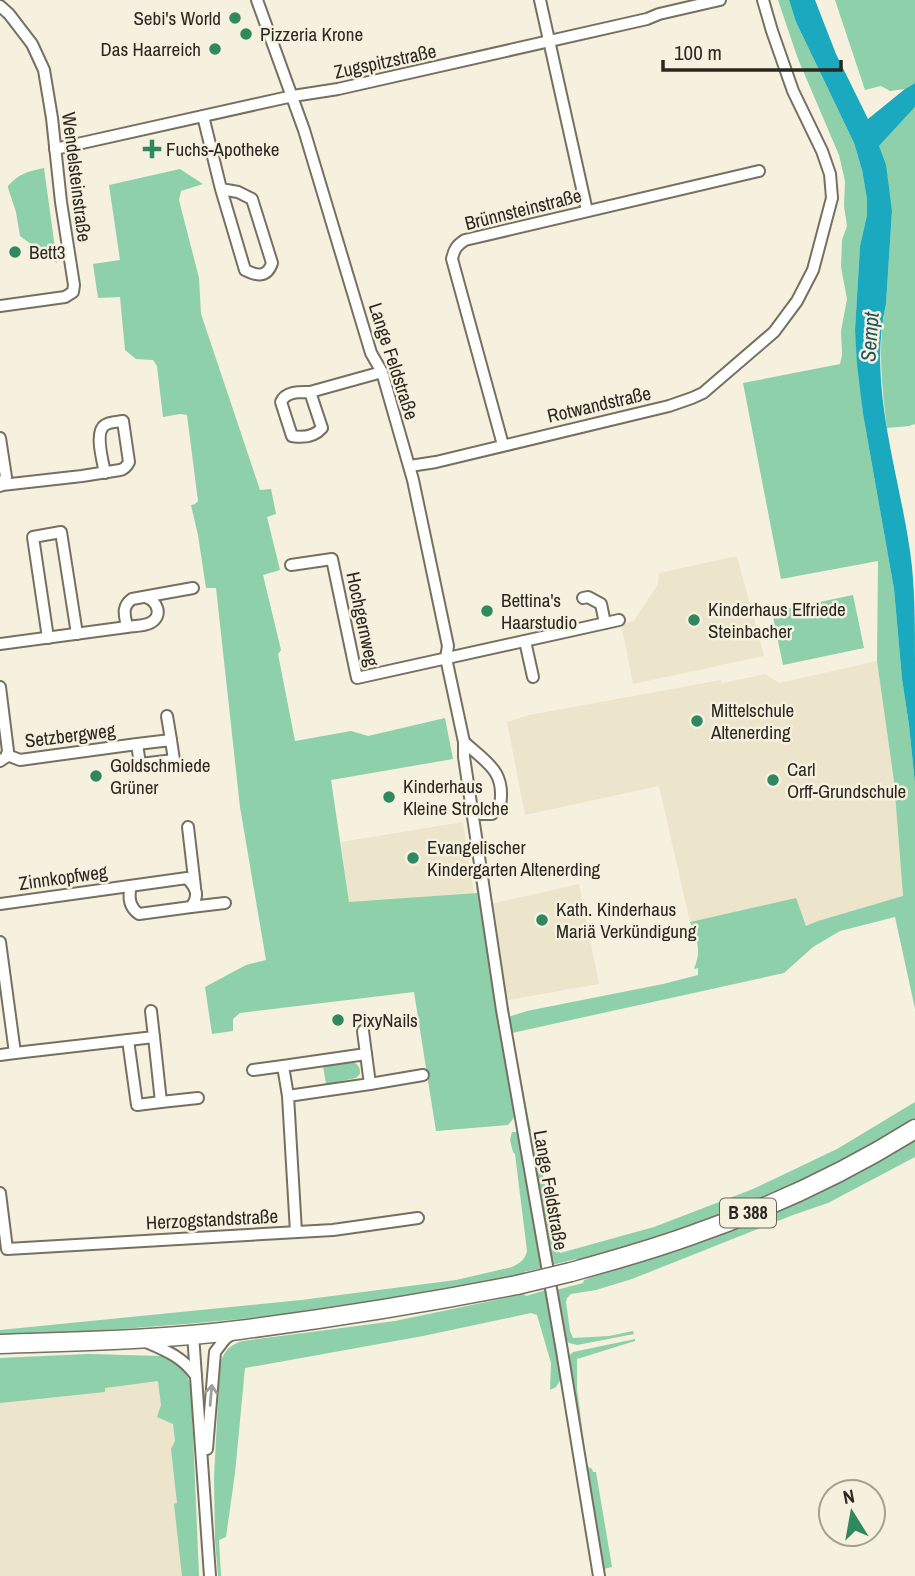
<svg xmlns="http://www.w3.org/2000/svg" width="915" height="1576" viewBox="0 0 915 1576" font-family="'Archivo Narrow',sans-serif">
	<rect width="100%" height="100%" fill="#f6f0de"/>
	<g fill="#ede4cc">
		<path d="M737,556L764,656L633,684L621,624L634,621L658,584L659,573Z"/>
		<path d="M877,661L894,781L903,897L818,921L805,927L796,899L690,922L659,786L525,815L507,722L529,715L721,680L722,683L765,674L779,683Z"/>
		<path d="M463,822L474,893L349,903L341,842Z"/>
		<path d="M579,884L599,984L503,1001L490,904Z"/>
		<path d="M89,1354L161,1356L183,1369L188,1376L191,1388L199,1576H0V1358Z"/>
	</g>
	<g fill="#8dd0aa">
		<path d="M778,0H789L796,22L854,143L862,170L867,199V215L860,246L855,330L863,414L894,589L902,679L909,725L915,784V1009L895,917L840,931L813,947L784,973L512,1033L531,1131H528L508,1017L527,1011L663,984L698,975V968L694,969C702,949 697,941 690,922L796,898L806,926L818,921L903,896L894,781L877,661L878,561L781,579L743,383L840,364L842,355L841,331L847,299L841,267L842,240L847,226L844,206L845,181L839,155L798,59Z"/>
		<path d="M835,0H915V83L905,89L890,91L881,86L865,90Z"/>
		<path d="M915,107V424L909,426L887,428C882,388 877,344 886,304L892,211L879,146Z"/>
		<path d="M44,168L57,263L20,236L16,212L8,188V186C18,174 29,171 44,168Z"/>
		<path d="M180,169L203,184L181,191L179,200L199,278L201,314L260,490L271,489L276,514L267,517L280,570L263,575L281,650L278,654L295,741L351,731L368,736L445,718L453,759L331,780L349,902L477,893L470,839V837H474L515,1112L513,1119L508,1125L436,1131L414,992L240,1013L233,1019V1031L212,1034L205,987L246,965L266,960L240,807L216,588H206L198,535L191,505L195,504L198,501L187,415L180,414L163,417L157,366L153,360L136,359L125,350L120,297L98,298L93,264L120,260L109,185Z"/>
		<path d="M853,595L864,648L783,665L772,612Z"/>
		<path d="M353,1062C359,1065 360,1068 360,1074L356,1078L326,1084L323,1066Z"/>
		<path d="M915,1102V1119C866,1150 814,1180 760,1201C702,1224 642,1242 583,1260L576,1259L552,1265L529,1142L536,1144L560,1253L654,1227L753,1189L837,1149Z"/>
		<path d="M512,1132H516L518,1134L535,1222L542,1268L524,1272V1275C449,1289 374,1304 298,1313C199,1324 99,1331 0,1337V1330L301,1300L456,1280L512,1267C520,1263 525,1260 527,1251L515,1154L513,1152L510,1140Z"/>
		<path d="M915,1139V1157L828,1203L793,1215L632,1279L596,1290L571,1294L567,1298L566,1302L570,1331L573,1338L609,1336L633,1331L634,1334L577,1345L569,1343L564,1338L556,1290L583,1283L584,1280L605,1272L622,1268C675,1250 727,1233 778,1211C826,1190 870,1165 915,1139Z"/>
		<path d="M546,1290L561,1379L556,1387L550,1390L551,1363L537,1315L531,1313L423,1336L245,1368L235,1473L226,1537L219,1540L221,1576H218L215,1540L214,1477L220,1365C223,1352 230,1344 243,1341L395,1321L524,1294L526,1296Z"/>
		<path d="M635,1339V1341L577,1359V1389L587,1466L592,1469L593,1472H596L612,1567L604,1569L605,1576H602L567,1358L573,1352Z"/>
		<path d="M89,1354L161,1356C177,1361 188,1371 191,1388L199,1576H182L174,1504L177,1503L171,1449L175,1441L173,1424L157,1417L161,1405L158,1381L105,1388V1392L0,1403V1358Z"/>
	</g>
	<path fill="#1aa9bf" d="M789,0H815L836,54L868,119L905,89L915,83V107L879,146L886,165L892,211L886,304C866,388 903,483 912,567C915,598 915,630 915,662C915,703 915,743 915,784L909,725L902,679L894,589L863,414L857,364L855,330L860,246L867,215V199L862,170L854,143L796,22Z"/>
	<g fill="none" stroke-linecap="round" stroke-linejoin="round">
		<g stroke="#767060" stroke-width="14">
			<g id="street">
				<path d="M257,0L304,130L371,353L382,372L413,480L448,646L446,658L464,742V757L502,1010L562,1351L599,1576"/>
				<path d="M540,0L587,211"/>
				<path d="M0,6L9,14L32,44L44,70L52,118L61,202L74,285L73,292L65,297L0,306"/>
				<path d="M203,116L221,189L245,270C257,276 267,278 272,263L252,199L238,192L221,189"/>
				<path d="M55,149L293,96L338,89L647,19L659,14L720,0"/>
				<path d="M310,392C300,392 286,391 281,402L292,436C303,438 314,437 322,428L310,392L382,372"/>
				<path d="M0,438L6,477L0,486"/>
				<path d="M503,445L452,259C454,249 457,245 465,240L759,171"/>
				<path d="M410,466L436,462L669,406L692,398L703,393L774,332L797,301L813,270L832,198L830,174L822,151L793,91L772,31L763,0"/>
				<path d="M2,485L82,476L120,470C125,469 127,466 129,462L123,421C117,422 109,422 105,425C94,432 103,462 105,473"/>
				<path d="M291,565L332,559L357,678L619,620"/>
				<path d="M583,598L588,597L601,604L605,623"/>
				<path d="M127,627C134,626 144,626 150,623C164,616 157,600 145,597"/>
				<path d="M48,638L33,537L61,532L77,634"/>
				<path d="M525,641L533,677"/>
				<path d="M0,644L127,627C125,616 121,607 132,599L193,588"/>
				<path d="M0,687L8,751L6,757L0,761"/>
				<path d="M167,716L171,740"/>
				<path d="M464,742C487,763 506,771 500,806L492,814H481L472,809"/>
				<path d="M7,755L20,760L137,744L140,764L174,760L171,740L137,744"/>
				<path d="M188,827L195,887"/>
				<path d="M131,886C128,897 129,907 139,914L191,907"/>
				<path d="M0,904L187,878C196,888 200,895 191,907L225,903"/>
				<path d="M0,942L15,1053L0,1055"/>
				<path d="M363,1031L366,1054"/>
				<path d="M154,1037L161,1102L198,1098"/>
				<path d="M128,1040L137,1105L161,1102"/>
				<path d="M15,1053L154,1037L151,1011"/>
				<path d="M253,1070L283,1066"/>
				<path d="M370,1084L423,1075"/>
				<path d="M288,1096L370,1084L366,1054L283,1066L288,1096L296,1232"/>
				<path d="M0,1193L7,1249L333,1230L418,1218"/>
				<path d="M193,1334L210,1576"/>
				<path d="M144,1341C165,1350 183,1357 196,1376"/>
				<path d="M207,1449L215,1352L225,1339L233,1333"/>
			</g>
		</g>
		<g stroke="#767060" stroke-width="21">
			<g id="primary">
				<path d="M571,1272C611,1261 650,1250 689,1236C767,1209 845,1173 915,1129"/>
				<path d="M0,1344C79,1341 160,1340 239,1330C332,1318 425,1303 517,1285"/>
			</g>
		</g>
		<use href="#street" stroke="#fff" stroke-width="10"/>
		<use href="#primary" stroke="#fff" stroke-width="18"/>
		<g stroke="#767060" stroke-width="21" stroke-linecap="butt">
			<path id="primary-bridge" d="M517,1285L571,1272"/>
		</g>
		<use href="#primary-bridge" stroke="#fff" stroke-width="18"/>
	</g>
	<defs><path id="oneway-shaft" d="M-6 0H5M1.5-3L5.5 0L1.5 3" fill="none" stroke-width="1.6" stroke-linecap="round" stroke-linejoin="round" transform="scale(1.75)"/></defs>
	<use stroke="#9f9e9b" href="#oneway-shaft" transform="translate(211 1395) rotate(-85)"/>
	<g fill="#2f885e" stroke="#f6f0de" stroke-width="2.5">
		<circle cx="235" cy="18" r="7"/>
		<circle cx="246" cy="34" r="7"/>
		<circle cx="215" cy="49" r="7"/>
		<path d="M148.5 138.5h7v7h7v7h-7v7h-7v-7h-7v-7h7z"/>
		<circle cx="15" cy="252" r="7"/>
		<circle cx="487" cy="611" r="7"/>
		<circle cx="694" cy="620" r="7"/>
		<circle cx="697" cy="721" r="7"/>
		<circle cx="96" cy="776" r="7"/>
		<circle cx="773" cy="780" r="7"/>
		<circle cx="389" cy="797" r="7"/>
		<circle cx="413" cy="858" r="7"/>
		<circle cx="542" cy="920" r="7"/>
		<circle cx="338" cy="1020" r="7"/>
	</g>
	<g text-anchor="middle" stroke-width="5" stroke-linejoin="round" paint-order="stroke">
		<rect fill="#f6f0de" stroke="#67645a" stroke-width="2" x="720" y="1198.5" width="56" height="29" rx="5"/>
		<g font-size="18" font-weight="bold" fill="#2a2821">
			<text x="748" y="1219">B 388</text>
		</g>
		<g font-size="19" fill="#2a2821" stroke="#f6f0de" text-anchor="start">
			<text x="221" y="25" text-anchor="end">Sebi's World</text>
			<text x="260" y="41">Pizzeria Krone</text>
			<text x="201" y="56" text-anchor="end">Das Haarreich</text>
			<text x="166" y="156">Fuchs-Apotheke</text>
			<text x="29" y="259">Bett3</text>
			<text x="501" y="607">Bettina's<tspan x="501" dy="22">Haarstudio</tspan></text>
			<text x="708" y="616">Kinderhaus Elfriede<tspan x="708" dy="22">Steinbacher</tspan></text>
			<text x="711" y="717">Mittelschule<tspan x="711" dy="22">Altenerding</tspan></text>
			<text x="110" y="772">Goldschmiede<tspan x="110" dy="22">Grüner</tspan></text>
			<text x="787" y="776">Carl<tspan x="787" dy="22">Orff-Grundschule</tspan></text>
			<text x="403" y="793">Kinderhaus<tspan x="403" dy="22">Kleine Strolche</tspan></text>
			<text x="427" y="854">Evangelischer<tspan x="427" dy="22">Kindergarten Altenerding</tspan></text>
			<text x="556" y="916">Kath. Kinderhaus<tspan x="556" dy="22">Mariä Verkündigung</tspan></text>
			<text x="352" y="1027">PixyNails</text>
		</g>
		<g font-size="19" fill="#2a2821" stroke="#f6f0de">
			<text transform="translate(385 61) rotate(-12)" y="7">Zugspitzstraße</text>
			<text transform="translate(77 177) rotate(83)" y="7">Wendelsteinstraße</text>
			<text transform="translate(523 209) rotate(-14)" y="7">Brünnsteinstraße</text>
			<text transform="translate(394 361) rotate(72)" y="7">Lange Feldstraße</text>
			<text transform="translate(599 404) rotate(-13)" y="7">Rotwandstraße</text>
			<text transform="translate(363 619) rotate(78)" y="7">Hochgernweg</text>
			<text transform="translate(70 735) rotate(-7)" y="7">Setzbergweg</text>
			<text transform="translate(63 877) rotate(-8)" y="7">Zinnkopfweg</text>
			<text transform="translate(551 1190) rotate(80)" y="7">Lange Feldstraße</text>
			<text transform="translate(212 1219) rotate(-3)" y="7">Herzogstandstraße</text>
		</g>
		<g font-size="21" font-style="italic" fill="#1f545e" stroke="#f6f0de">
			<text transform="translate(870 337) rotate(-86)" y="7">Sempt</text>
		</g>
	</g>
	<g transform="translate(852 1513) rotate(349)"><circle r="33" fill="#f6f0de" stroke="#a4a092" stroke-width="2"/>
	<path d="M0-5L12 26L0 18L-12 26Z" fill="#2f885e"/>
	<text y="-10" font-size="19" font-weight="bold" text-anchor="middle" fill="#2a2821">N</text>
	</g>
	<path d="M663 60v10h178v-10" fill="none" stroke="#2a2821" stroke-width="3.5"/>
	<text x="674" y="60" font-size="21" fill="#2a2821" stroke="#f6f0de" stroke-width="5" paint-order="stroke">100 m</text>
</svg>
